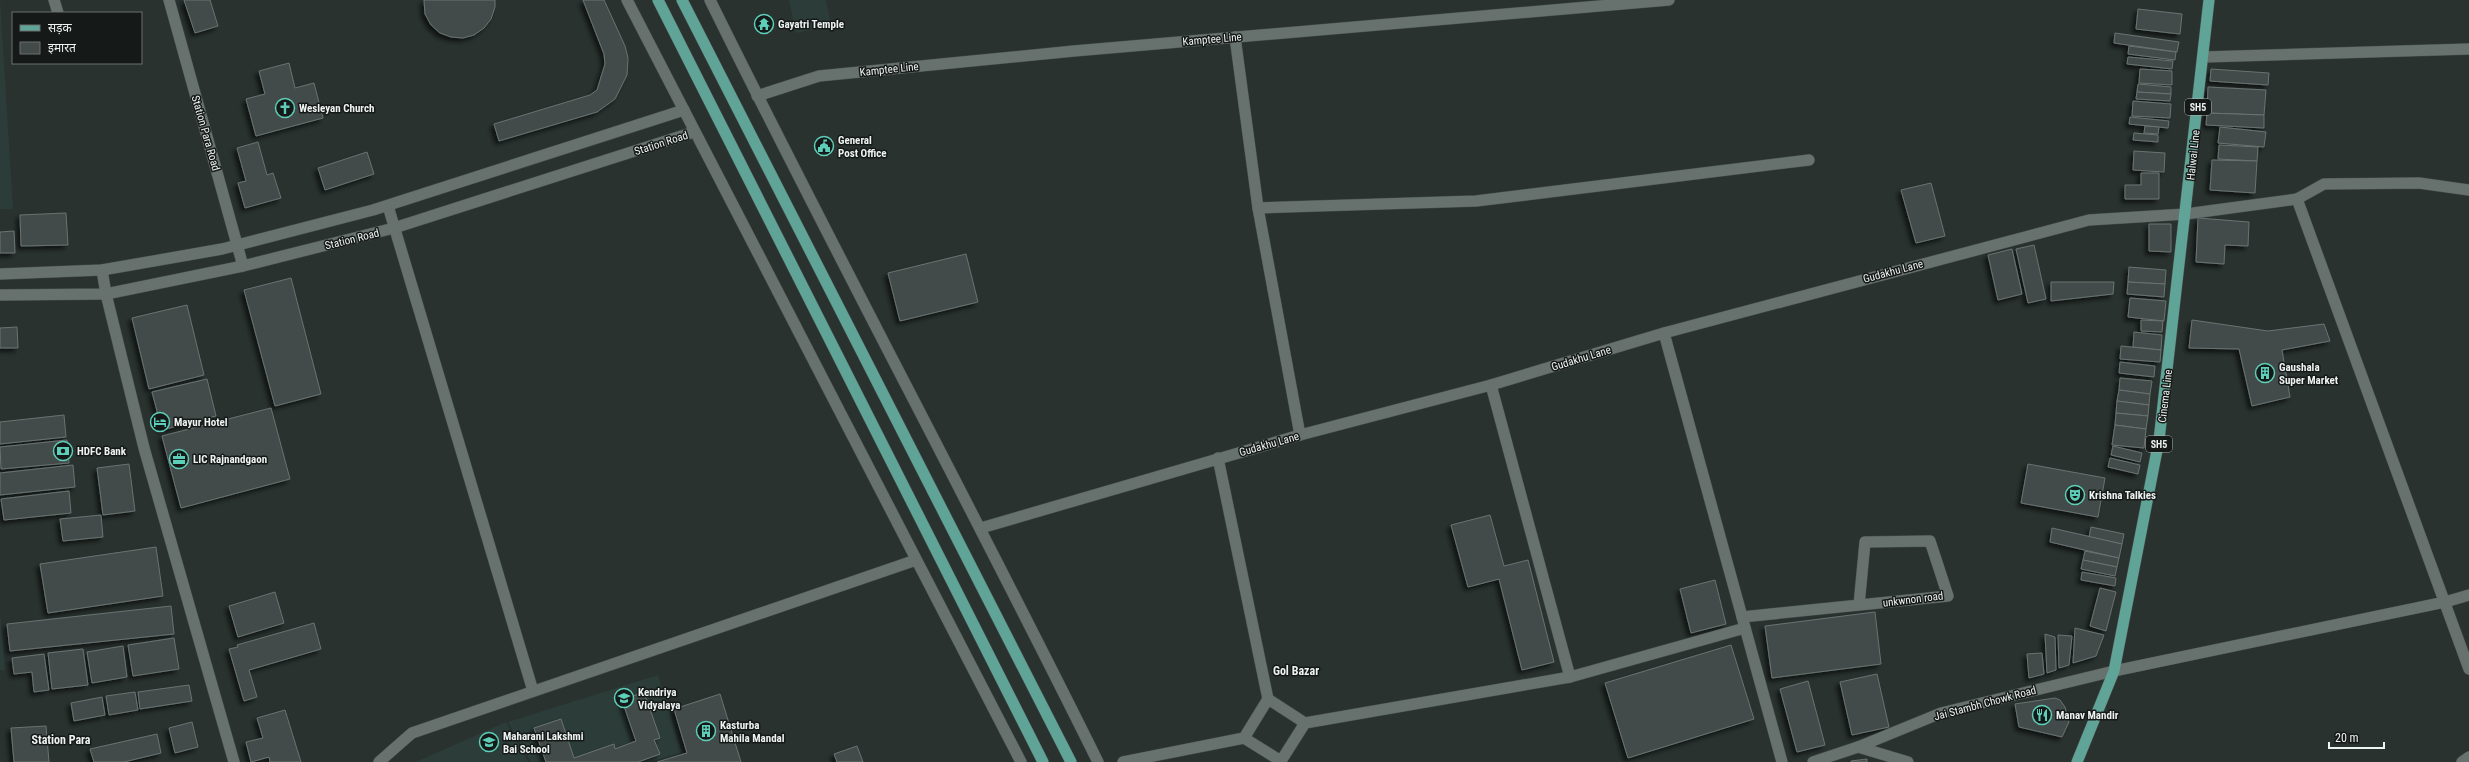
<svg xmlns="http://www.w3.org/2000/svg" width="2469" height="762" viewBox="0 0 2469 762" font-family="'Roboto Condensed','Noto Sans Devanagari',sans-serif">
	<defs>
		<filter id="shadow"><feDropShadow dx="-3.5" dy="3.5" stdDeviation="2" flood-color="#0009"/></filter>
	</defs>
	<rect width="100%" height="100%" fill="#29322f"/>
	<g fill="#2c3d39">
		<path d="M0,0L13,209H0Z"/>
		<path d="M789,0H826L831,26L796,33Z"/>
		<path d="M0,614L5,670H0Z"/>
		<path d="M658,675L682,752L650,762H531L508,722Z"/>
		<path d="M506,722L528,762H416Z"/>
	</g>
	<g fill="#424b49" stroke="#697371" filter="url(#shadow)">
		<path d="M184,0H210L218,26L195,33Z"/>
		<path d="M424,0H495V7L491,19L484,28L474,35L463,38L451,37L440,33L431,25L425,14Z"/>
		<path d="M583,0H604L625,46L628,58L627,75L615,99L597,112L499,141L494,124L590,95L597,90L605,64L604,54Z"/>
		<path d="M2138,9L2182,14L2180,34L2136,29Z"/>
		<path d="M2115,33L2179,42L2177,52L2114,43Z"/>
		<path d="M2129,46L2176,52L2175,60L2128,54Z"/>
		<path d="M2128,57L2173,61L2172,69L2127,64Z"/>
		<path d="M289,63L295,88L314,83L323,118L256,136L246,99L265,94L259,71Z"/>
		<path d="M2140,69L2172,71V85L2139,83Z"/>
		<path d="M2211,69L2269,73L2268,85L2210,81Z"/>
		<path d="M2138,84L2171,87V94L2137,92Z"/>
		<path d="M2208,87L2266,90L2264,115L2207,113Z"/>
		<path d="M2137,92L2171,94L2170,101L2136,99Z"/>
		<path d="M2133,101L2171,104L2170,118L2132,116Z"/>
		<path d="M2207,113L2264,115V128L2206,125Z"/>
		<path d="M2130,117L2169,121L2168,128L2129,124Z"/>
		<path d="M2145,126L2159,127L2158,134L2144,133Z"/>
		<path d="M2220,127L2266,132L2264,147L2218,143Z"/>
		<path d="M2134,133L2158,135V142L2133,140Z"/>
		<path d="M258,142L267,175L273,173L281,198L245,208L238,183L246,181L237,148Z"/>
		<path d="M2219,145L2258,147L2257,161L2218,159Z"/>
		<path d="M2134,151L2165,153L2164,172L2133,170Z"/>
		<path d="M367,152L374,174L325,190L318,168Z"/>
		<path d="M2212,160L2257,161L2255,193L2210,190Z"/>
		<path d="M2141,173H2159V199H2125V185H2141Z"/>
		<path d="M1931,183L1945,236L1916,243L1901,190Z"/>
		<path d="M66,213L68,245L21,246L20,215Z"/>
		<path d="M2198,218L2249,222L2248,246L2225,245L2224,264L2196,262Z"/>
		<path d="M2149,224H2171V252L2149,251Z"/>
		<path d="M14,231L15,253H0V232Z"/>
		<path d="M2034,245L2046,299L2028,303L2016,249Z"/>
		<path d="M2012,249L2022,294L1998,300L1988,255Z"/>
		<path d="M966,254L978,302L900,321L888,273Z"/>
		<path d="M2129,267L2166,270L2165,284L2128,282Z"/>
		<path d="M291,278L321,394L275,406L244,290Z"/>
		<path d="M2051,282H2114L2113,294L2051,301Z"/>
		<path d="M2128,282L2165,284L2164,297L2127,294Z"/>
		<path d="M2130,298L2166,301L2164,321L2128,317Z"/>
		<path d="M187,305L204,375L149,389L132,318Z"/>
		<path d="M2141,320L2163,321L2162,332L2141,331Z"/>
		<path d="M2192,320L2268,331L2324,324L2330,341L2282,350L2290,397L2252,406L2239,349L2189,348Z"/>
		<path d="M17,327L18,348H0V328Z"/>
		<path d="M2134,332L2162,335L2161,350L2133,347Z"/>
		<path d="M2121,346L2161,350L2160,362L2120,359Z"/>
		<path d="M2120,362L2155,366L2154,377L2119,373Z"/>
		<path d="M2120,378L2152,381L2150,394L2119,390Z"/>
		<path d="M207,379L216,416L162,430L152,392Z"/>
		<path d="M2119,390L2150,394L2149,405L2117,401Z"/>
		<path d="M2117,401L2149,405L2148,416L2116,413Z"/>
		<path d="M271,408L290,479L181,508L162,436Z"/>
		<path d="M2116,413L2148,416L2146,429L2115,425Z"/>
		<path d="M64,415L66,437L0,444V422Z"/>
		<path d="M2115,425L2146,429L2144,448L2112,445Z"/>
		<path d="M67,440L69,463L1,469L0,447Z"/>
		<path d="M2113,446L2142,453L2140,462L2111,455Z"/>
		<path d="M2110,458L2140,465L2138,474L2108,467Z"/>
		<path d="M129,464L135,511L103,515L97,468Z"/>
		<path d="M2028,464L2105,478L2098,517L2021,503Z"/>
		<path d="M73,465L75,487L0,495V473Z"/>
		<path d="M69,491L71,513L4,520L1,499Z"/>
		<path d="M101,515L103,537L63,541L60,519Z"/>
		<path d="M1490,515L1504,566L1528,560L1554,662L1522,670L1499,579L1468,587L1451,525Z"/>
		<path d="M2091,527L2124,534L2122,544L2089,537Z"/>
		<path d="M2052,528L2122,544L2119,558L2050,542Z"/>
		<path d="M156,547L163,596L48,613L40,564Z"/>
		<path d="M2085,551L2119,558L2117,567L2083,560Z"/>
		<path d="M2083,560L2117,567L2115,576L2081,569Z"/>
		<path d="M2082,572L2116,578L2115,586L2081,580Z"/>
		<path d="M1715,580L1726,624L1691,633L1680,589Z"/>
		<path d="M2100,588L2116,592L2106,631L2090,626Z"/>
		<path d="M275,592L284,623L238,637L229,606Z"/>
		<path d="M171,606L174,634L10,651L7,624Z"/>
		<path d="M1875,612L1881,664L1772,678L1765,626Z"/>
		<path d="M314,623L321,649L249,670L257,697L244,701L229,649L238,647L237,645Z"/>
		<path d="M2075,628L2104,635L2096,656L2073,663Z"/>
		<path d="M2045,634L2055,637L2056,670L2047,673Z"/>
		<path d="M2058,635L2072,636L2069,665L2059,668Z"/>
		<path d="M174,638L179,669L133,676L128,645Z"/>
		<path d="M1731,645L1754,719L1628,758L1605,683Z"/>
		<path d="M123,646L127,677L92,683L87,652Z"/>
		<path d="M83,649L88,685L52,689L48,653Z"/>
		<path d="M2042,653L2044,674L2029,678L2027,654Z"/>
		<path d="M44,654L49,690L34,692L32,672L14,674L12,658Z"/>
		<path d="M1877,674L1889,727L1852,735L1840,682Z"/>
		<path d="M1808,681L1825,745L1797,752L1780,689Z"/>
		<path d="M189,685L192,701L140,709L138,692Z"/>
		<path d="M135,692L138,710L109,715L106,696Z"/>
		<path d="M644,692L660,738L654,740L660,754L638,762H546L534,728L561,719L574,758L614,744L615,749L636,741L622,700Z"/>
		<path d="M720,694L741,762H657L687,753L674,709Z"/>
		<path d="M102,697L105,715L74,721L71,703Z"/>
		<path d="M2055,698L2060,700L2065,707L2069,722L2062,737L2019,727L2015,704Z"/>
		<path d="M285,710L301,762H270L269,757L251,762L246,742L263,738L257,718Z"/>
		<path d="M192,722L198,747L175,753L169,728Z"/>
		<path d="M46,726L49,762H14L11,728Z"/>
		<path d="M157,734L161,753L124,762H94L90,749Z"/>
		<path d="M857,746L863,762H837L834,754Z"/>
		<path d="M1867,759V762H1851V761Z"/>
	</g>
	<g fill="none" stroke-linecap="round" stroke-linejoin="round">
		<g stroke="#464e4c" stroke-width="12">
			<g id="minor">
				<path d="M54,0L58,13"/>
				<path d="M169,0L243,266"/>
				<path d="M1235,37L1258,208L1300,435"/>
				<path d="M2204,57L2469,49"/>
				<path d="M757,96L819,76L1074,51L1669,0"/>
				<path d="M2297,199L2469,669"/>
				<path d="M388,206L533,691"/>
				<path d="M1258,208L1476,201L1809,160"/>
				<path d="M102,270L106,294L144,448L234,762"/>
				<path d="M0,274L102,270L222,249L373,210L684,110"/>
				<path d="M0,295L106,294L243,266L394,228L694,132"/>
				<path d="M1664,333L1782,762"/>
				<path d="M1491,385L1570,677L1745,628"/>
				<path d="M1218,458L1268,699"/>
				<path d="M981,528L1300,435L1491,385L1664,333L2089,220L2186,214L2297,199L2324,184L2419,183L2469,190"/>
				<path d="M1742,617L1948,596L1930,541L1865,542L1859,605"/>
				<path d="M1305,723L1281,761L1244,738L1268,699L1305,723L1570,677"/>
				<path d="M1858,747L1908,762"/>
				<path d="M379,762L412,733L916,560"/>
				<path d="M1123,762L1244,738"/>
				<path d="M2462,762L2469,757"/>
			</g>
		</g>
		<g stroke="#464e4c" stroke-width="12">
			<g id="tertiary">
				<path d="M627,0L1021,762"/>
				<path d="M710,0C836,256 972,507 1098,762"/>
				<path d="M1813,762L1858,747L1941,713L2114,671L2445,602L2469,595"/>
			</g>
		</g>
		<g stroke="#464e4c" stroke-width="12">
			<g id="primary">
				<path d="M658,0L1043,762"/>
				<path d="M682,0L1071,762"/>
				<path d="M2077,762L2114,671L2159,440L2209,0"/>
			</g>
		</g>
		<use href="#minor" stroke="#67726f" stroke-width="11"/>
		<use href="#tertiary" stroke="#67726f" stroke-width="11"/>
		<use href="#primary" stroke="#60a497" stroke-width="11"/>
	</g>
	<defs>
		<g id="temple-ring" transform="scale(1)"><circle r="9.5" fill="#151918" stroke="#5dceb8" stroke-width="1.5"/><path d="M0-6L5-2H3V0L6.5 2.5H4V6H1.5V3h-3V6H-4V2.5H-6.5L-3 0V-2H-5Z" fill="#5dceb8"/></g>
		<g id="church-ring" transform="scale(1)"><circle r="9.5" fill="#151918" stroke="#5dceb8" stroke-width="1.5"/><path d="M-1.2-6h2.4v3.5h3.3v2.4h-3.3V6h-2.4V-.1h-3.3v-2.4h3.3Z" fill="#5dceb8"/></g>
		<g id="civic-ring" transform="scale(1)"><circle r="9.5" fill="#151918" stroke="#5dceb8" stroke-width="1.5"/><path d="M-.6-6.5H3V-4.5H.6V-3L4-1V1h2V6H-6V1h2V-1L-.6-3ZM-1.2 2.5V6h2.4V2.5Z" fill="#5dceb8"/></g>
		<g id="building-ring" transform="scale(1)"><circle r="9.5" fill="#151918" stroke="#5dceb8" stroke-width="1.5"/><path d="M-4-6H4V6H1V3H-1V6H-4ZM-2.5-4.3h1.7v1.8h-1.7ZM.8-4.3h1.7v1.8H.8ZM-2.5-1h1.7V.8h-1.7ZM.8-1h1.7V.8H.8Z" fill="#5dceb8"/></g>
		<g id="hotel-ring" transform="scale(1)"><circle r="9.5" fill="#151918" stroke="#5dceb8" stroke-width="1.5"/><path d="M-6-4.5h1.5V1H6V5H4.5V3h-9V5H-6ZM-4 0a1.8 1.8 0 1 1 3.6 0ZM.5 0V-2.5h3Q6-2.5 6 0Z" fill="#5dceb8"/></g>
		<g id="bank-ring" transform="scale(1)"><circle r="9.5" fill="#151918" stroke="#5dceb8" stroke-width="1.5"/><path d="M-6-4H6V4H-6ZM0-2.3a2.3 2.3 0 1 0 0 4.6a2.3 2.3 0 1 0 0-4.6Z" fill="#5dceb8"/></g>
		<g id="office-ring" transform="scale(1)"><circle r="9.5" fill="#151918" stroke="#5dceb8" stroke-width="1.5"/><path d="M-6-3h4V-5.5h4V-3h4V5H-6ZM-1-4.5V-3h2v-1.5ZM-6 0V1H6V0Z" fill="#5dceb8"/></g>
		<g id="theatre-ring" transform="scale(1)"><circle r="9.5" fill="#151918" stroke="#5dceb8" stroke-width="1.5"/><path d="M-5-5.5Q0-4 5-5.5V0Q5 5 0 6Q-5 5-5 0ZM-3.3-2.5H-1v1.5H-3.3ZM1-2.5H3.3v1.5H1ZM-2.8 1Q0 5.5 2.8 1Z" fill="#5dceb8"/></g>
		<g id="school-ring" transform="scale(1)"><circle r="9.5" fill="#151918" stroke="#5dceb8" stroke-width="1.5"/><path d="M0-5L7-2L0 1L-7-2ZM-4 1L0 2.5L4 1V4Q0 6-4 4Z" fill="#5dceb8"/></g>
		<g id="restaurant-ring" transform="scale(1)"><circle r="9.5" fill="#151918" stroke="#5dceb8" stroke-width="1.5"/><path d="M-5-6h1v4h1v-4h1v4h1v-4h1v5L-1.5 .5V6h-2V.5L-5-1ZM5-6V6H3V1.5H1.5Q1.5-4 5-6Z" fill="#5dceb8"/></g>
	</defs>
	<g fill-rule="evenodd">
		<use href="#temple-ring" x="764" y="24"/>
		<use href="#church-ring" x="285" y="108"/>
		<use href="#civic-ring" x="824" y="146"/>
		<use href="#building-ring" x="2265" y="373"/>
		<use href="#hotel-ring" x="160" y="422"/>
		<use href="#bank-ring" x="63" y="451"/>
		<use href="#office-ring" x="179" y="459"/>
		<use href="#theatre-ring" x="2075" y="495"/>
		<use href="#school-ring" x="624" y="698"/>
		<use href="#restaurant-ring" x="2042" y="715"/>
		<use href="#building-ring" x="706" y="731"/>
		<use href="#school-ring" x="489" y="742"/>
	</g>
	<g text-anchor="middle" stroke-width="3" stroke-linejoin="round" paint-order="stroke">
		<g fill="#151918" stroke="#acb2b0" stroke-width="1">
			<rect x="2185" y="99" width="26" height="16" rx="3"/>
			<rect x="2146" y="436" width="26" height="16" rx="3"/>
		</g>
		<g font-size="10" font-weight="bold" fill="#edf3f1">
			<text x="2198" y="111">SH5</text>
			<text x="2159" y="448">SH5</text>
		</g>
		<g font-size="11" font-weight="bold" fill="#edf3f1" stroke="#151918" text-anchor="start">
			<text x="778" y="28">Gayatri Temple</text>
			<text x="299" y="112">Wesleyan Church</text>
			<text x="838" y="144">General<tspan x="838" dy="13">Post Office</tspan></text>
			<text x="2279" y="371">Gaushala<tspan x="2279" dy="13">Super Market</tspan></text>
			<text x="174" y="426">Mayur Hotel</text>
			<text x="77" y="455">HDFC Bank</text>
			<text x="193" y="463">LIC Rajnandgaon</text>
			<text x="2089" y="499">Krishna Talkies</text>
			<text x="638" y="696">Kendriya<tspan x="638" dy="13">Vidyalaya</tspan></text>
			<text x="2056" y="719">Manav Mandir</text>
			<text x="720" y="729">Kasturba<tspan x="720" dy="13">Mahila Mandal</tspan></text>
			<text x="503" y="740">Maharani Lakshmi<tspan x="503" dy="13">Bai School</tspan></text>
		</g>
		<g font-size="11" fill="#edf3f1" stroke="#151918">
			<text transform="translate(1212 39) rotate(-5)" y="4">Kamptee Line</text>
			<text transform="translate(889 69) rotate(-6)" y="4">Kamptee Line</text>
			<text transform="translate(206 133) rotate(74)" y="4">Station Para Road</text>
			<text transform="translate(661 143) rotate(-18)" y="4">Station Road</text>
			<text transform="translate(2193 155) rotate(-84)" y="4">Halwai Line</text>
			<text transform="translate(352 239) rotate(-14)" y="4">Station Road</text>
			<text transform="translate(1893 271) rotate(-15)" y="4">Gudakhu Lane</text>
			<text transform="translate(1581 358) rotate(-17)" y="4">Gudakhu Lane</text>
			<text transform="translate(2165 396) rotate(-83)" y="4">Cinema Line</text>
			<text transform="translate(1269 444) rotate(-16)" y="4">Gudakhu Lane</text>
			<text transform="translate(1913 599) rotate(-7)" y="4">unkwnon road</text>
			<text transform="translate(1985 703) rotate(-15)" y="4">Jai Stambh Chowk Road</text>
		</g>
		<g font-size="12" font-weight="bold" fill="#edf3f1" stroke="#151918">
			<text x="1296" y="675">Gol Bazar</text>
			<text x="61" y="744">Station Para</text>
		</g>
	</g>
	<rect x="12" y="12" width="130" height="52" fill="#151918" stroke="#6b706f"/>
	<rect x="20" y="25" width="20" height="6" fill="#60a497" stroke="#6b706f"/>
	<text x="48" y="32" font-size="12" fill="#edf3f1">सड़क</text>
	<rect x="20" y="42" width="20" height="12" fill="#424b49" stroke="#6b706f"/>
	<text x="48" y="52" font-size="12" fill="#edf3f1">इमारत</text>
	<path d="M2329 742v6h55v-6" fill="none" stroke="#edf3f1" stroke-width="2"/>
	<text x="2335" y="742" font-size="12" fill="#edf3f1" stroke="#151918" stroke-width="3" paint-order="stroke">20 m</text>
</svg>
